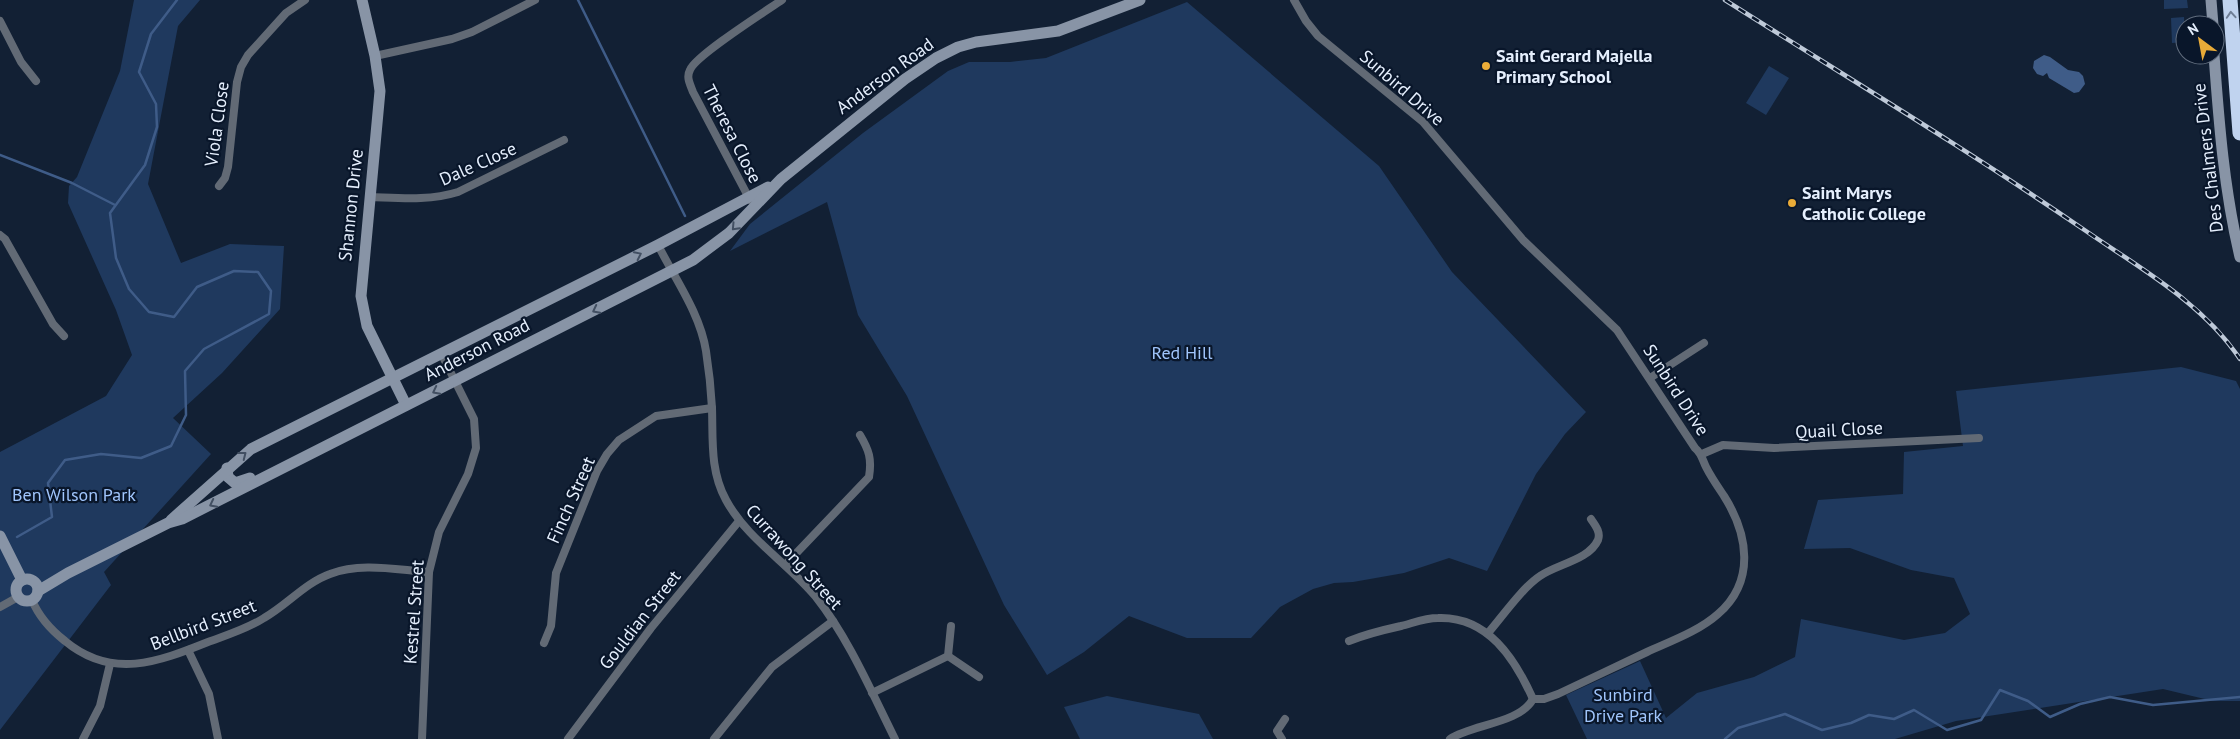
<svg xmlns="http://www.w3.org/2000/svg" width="2240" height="739" viewBox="0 0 2240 739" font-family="'PT Sans',sans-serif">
	<rect width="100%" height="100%" fill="#122034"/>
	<g fill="#1f395e">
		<path d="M134,0H200L178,26L148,184L181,263L230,244L284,246L280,309L222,373L173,418L211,454L104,572L111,585L0,730V452L106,396L132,355L116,310L68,203L69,186L77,177L120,71Z"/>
		<path d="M2164,0H2187L2188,8L2164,9Z"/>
		<path d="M1187,2L1379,166L1452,272L1586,412L1565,434L1536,474L1487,571L1449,558L1404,573L1353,582L1334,583L1313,589L1280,607L1251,638H1187L1129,616L1084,652L1047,675L1004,605L907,396L858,315L827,202L730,251L750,224L863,133L948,71L969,62H1010L1046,58Z"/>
		<path d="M2184,17L2185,42L2172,43L2171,18Z"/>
		<path d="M1769,66L1789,78L1766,115L1746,103Z"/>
		<path d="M2181,367L2236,381L2240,389V701H2213L2163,689L1956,721L1895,739H1587L1566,695L1640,661L1666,718L1697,693L1754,677L1795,657L1801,619L1904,640L1945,633L1970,614L1954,578L1911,570L1850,548L1804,549L1818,500L1903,494L1904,452L1963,446L1956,391Z"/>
		<path d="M1107,696L1199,714L1213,739H1080L1064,707Z"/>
	</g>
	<path fill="#3f5c88" d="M2044,55L2050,57L2068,70L2079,72L2083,76L2085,84L2079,92L2074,93L2049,78L2047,73L2043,76L2037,74L2033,68L2034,61Z"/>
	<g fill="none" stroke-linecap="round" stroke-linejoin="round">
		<g stroke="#3f5c88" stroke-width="2.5">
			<path d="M578,0L685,216"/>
			<path d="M0,155L72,183L115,205"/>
			<path d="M17,537L52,517L48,483L65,460L101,454L141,458L171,446L186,415L185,371L204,349L269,314L271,291L258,272L234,271L197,287L174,317L149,312L129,289L116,258L110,213L145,165L157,127L156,104L139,72L151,34L177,0"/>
			<path d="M1725,739L1738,728L1785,714L1822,730L1851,723L1869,715L1894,719L1914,710L1947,730L1981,720L2000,690L2028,701L2050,717L2080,704L2110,697L2153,705L2240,697"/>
		</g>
		<g stroke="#626a75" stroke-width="8">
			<path d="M1294,0L1306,21L1318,36L1423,122L1523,240L1617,330L1695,448C1702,454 1702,459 1706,467C1711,477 1718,487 1724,496C1748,534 1756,581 1718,614C1699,631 1671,641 1647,652C1617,666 1588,680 1558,694L1544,699H1533C1519,724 1472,724 1450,739"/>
			<path d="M0,21L21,62L36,81"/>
			<path d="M375,56L452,39L472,32L535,0"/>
			<path d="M219,186L225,178L228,167L237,82L241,67L248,55L286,13L305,0"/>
			<path d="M370,197C400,198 429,201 458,192L564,140"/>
			<path d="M750,200L693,92C690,84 686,77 690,70C695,56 766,11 782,0"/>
			<path d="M0,235L5,239L53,324L64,336"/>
			<path d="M658,245C675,279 700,313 706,351C709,370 711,389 712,408C713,440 710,471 726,500C747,539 788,563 816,597C849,639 871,691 895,739"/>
			<path d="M1650,378L1704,343"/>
			<path d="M1702,454L1723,445L1774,448L1979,438"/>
			<path d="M785,565L869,477C872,459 869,450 860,435"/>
			<path d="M32,600C39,617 51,630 65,641C112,680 158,662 208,642C227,635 247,629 264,618C287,605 305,583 330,574C361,562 397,570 429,572"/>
			<path d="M0,607L18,597"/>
			<path d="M1488,633C1502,617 1522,588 1540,576C1557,564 1589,560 1598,540C1601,532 1595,525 1591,519"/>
			<path d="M1349,641C1366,634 1383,630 1401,626C1413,623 1425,618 1438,618C1488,616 1515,659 1533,699"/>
			<path d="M544,643L551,626L556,573L597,471L607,454L619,440L656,416L712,408"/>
			<path d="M188,650L209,694L218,739"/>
			<path d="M948,656L979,677"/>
			<path d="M872,693L948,656L951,626"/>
			<path d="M83,739L100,706L110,664"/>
			<path d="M422,739L429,572L439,532L468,474L476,448L474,419L441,353"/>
			<path d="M568,739L651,628L739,521"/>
			<path d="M714,739L772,667L833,621"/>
			<path d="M1282,739L1277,731L1285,719"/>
		</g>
		<g stroke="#8894a6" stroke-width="11">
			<path d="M362,0L375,56L380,91L361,296L367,326L406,405"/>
			<path d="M2211,0L2213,25"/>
			<path d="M2214,55C2219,123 2224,190 2240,257"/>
			<path d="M227,468L228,477L235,483L250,478"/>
			<path d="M171,520L251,449L658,245L768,187"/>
			<path d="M0,536L22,580"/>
			<circle cx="27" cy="590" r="11"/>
			<path d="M38,591L68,573L168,523L182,519L693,260L729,233L781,179L905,79L936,58L958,47L976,42L1058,31L1140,0"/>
		</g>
		<path stroke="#c0d3ef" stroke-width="15" d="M2230,0L2240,133"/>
		<g stroke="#bec9d8" stroke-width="4.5">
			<path id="rail" d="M1725,0C1845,76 1966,149 2083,229C2138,267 2202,302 2240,359"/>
		</g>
		<use href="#rail" stroke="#09162a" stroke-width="2.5" stroke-dasharray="8" stroke-linecap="butt"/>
	</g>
	<defs><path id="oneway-chevron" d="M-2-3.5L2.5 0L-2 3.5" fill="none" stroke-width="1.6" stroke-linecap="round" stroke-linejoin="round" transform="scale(1.25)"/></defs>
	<use stroke="#6e7e96" href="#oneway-chevron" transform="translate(2231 15) rotate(-94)"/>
	<g stroke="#424f62">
		<use href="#oneway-chevron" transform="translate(735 227) rotate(133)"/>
		<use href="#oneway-chevron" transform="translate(638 255) rotate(-26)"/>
		<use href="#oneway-chevron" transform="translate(596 310) rotate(153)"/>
		<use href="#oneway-chevron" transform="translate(436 391) rotate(153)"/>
		<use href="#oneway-chevron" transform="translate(243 455) rotate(-38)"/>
		<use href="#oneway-chevron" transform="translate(213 504) rotate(153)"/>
	</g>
	<g fill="#e9ab38" stroke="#09162a" stroke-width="2">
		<circle cx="1486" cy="66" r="5"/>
		<circle cx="1792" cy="203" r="5"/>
	</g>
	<g text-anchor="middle" stroke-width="4.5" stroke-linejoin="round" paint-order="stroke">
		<g font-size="18" font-weight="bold" fill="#e5effd" stroke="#09162a" text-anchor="start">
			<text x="1496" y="62">Saint Gerard Majella<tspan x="1496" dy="21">Primary School</tspan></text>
			<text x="1802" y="199">Saint Marys<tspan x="1802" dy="21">Catholic College</tspan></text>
		</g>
		<g font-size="18" fill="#e5effd" stroke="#09162a">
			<text transform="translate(885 76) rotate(-36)" y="6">Anderson Road</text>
			<text transform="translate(1402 88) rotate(41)" y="6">Sunbird Drive</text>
			<text transform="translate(217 124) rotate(-82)" y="6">Viola Close</text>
			<text transform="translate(732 134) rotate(63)" y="6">Theresa Close</text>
			<text transform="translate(2208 158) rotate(-97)" y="6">Des Chalmers Drive</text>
			<text transform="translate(478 164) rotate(-24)" y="6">Dale Close</text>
			<text transform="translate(351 205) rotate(-84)" y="6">Shannon Drive</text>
			<text transform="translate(477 350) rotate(-27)" y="6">Anderson Road</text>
			<text transform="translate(1676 390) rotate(57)" y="6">Sunbird Drive</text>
			<text transform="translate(1839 430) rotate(-3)" y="6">Quail Close</text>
			<text transform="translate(571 500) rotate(-66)" y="6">Finch Street</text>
			<text transform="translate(794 557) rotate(48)" y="6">Currawong Street</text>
			<text transform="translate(414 612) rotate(-86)" y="6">Kestrel Street</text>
			<text transform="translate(640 620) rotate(-52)" y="6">Gouldian Street</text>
			<text transform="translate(203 625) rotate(-21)" y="6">Bellbird Street</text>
		</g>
		<g font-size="18" fill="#a0c5fc" stroke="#09162a">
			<text x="1182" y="359">Red Hill</text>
			<text x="74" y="501">Ben Wilson Park</text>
			<text x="1623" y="701">Sunbird<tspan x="1623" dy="21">Drive Park</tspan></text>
		</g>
	</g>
	<g transform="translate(2200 40) rotate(328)"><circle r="24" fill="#09162a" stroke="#616d7e"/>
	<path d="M0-4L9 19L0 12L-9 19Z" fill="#e9ab38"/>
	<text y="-8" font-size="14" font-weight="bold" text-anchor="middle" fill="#e5effd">N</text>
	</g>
</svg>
